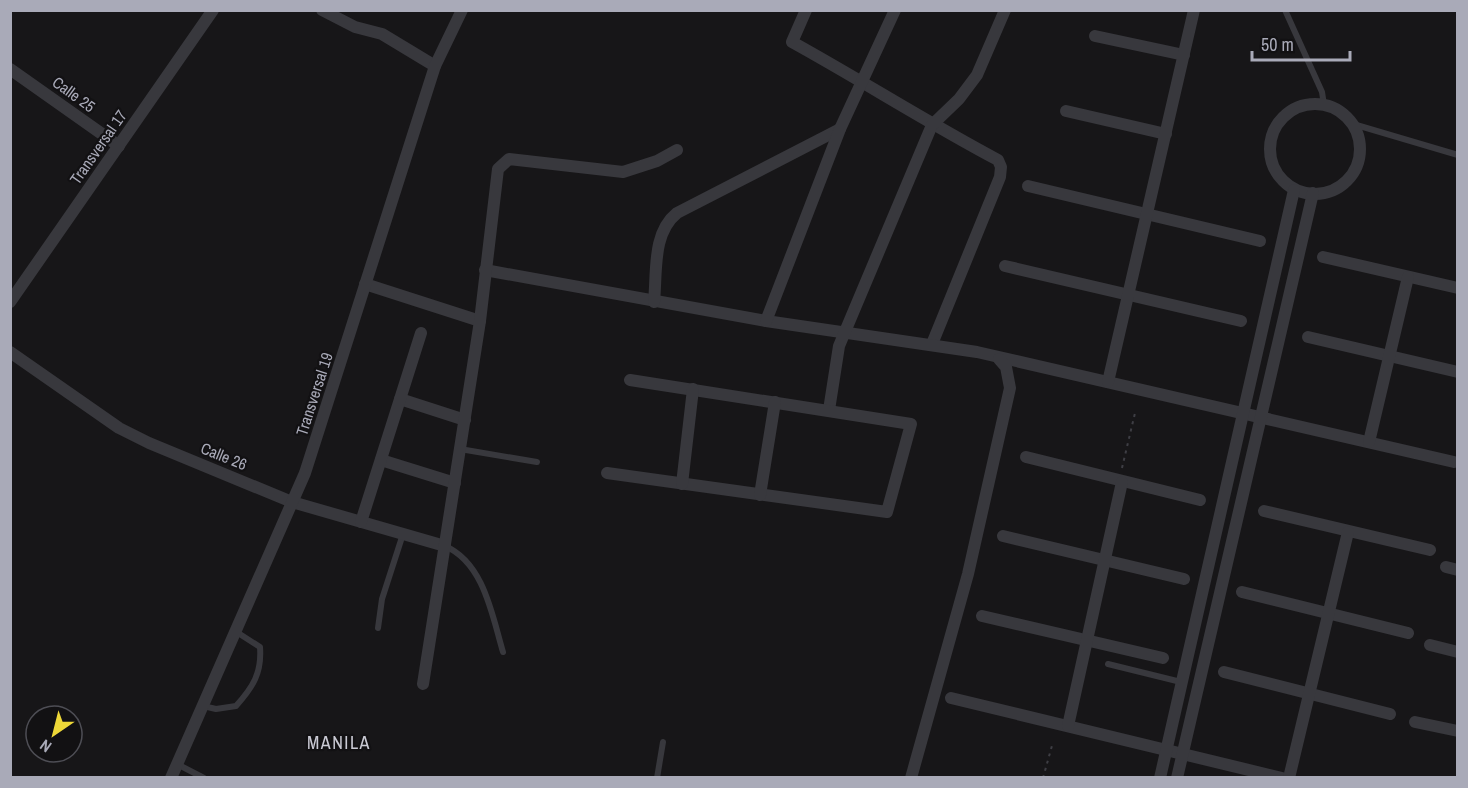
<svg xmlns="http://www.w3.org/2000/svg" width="1468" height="788" viewBox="0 0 1468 788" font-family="'Archivo Narrow',sans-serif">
	<rect width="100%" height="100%" fill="#171618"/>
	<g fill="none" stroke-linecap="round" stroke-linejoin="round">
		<g stroke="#3e3e44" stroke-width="2" stroke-dasharray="3 4.5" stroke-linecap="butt">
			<path d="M1122,468L1135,413"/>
			<path d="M1043,778L1053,742"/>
		</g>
		<g stroke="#38383d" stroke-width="6">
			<path d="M1285,10L1322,92L1324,105"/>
			<path d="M1353,124L1458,155"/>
			<path d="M460,449L537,462"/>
			<path d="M445,546C484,563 492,615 503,652"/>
			<path d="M378,628L382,599L403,534"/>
			<path d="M1108,664L1181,682"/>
			<path d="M203,706L216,709L236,706C253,687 262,673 260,647L235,631"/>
			<path d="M177,764L204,778"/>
			<path d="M657,778L663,742"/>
		</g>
		<g stroke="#38383d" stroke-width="12">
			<path d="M322,10L355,27L382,34L435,66"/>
			<path d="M806,10L792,42C861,80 928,123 998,160L1001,167L1000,177L932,344"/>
			<path d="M1095,36L1184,55"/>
			<path d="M10,69L119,146"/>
			<circle cx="1315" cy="149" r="45"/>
			<path d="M1066,111L1166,134"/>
			<path d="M1028,186L1260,241"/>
			<path d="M1323,257L1458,288"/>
			<path d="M1005,266L1241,321"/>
			<path d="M485,270L766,321L977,352L1454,462"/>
			<path d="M365,284L480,321"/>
			<path d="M10,302L213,10"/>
			<path d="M654,302C657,272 652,233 677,213L840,129"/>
			<path d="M766,321L840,129L895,10"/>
			<path d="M1308,337L1458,372"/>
			<path d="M10,352L119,428L149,443L292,502L445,546"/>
			<path d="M1108,382L1194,10"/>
			<path d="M400,399L465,420"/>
			<path d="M829,410L839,346L932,125L959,99L977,75L1005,10"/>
			<path d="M1369,442L1408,277"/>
			<path d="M1026,457L1200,500"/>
			<path d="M381,460L455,483"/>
			<path d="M607,473L887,512L911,424L630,380"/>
			<path d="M682,484L693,389"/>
			<path d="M760,495L775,402"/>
			<path d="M1264,511L1430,550"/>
			<path d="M361,522L421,333"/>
			<path d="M1003,536L1184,579"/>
			<path d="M1446,567L1458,570"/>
			<path d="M1242,592L1408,633"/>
			<path d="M982,616L1163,658"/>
			<path d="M1430,645L1458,652"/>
			<path d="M1224,672L1390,714"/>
			<path d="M423,684L480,321L498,169L509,159L623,172L657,161L677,150"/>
			<path d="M951,698L1282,778"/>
			<path d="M1415,722L1458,731"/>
			<path d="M1068,726L1122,482"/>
			<path d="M171,778L305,473L435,66L462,10"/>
			<path d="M911,778L968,574L1010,388L1006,367L999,359"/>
			<path d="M1160,778L1294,190"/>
			<path d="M1177,778L1313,193"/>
			<path d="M1289,778L1348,532"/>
		</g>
	</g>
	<g text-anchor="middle" stroke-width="4.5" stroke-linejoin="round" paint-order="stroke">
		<g font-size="16" fill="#a9aab8" stroke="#121113">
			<text transform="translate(74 94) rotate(36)" y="6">Calle 25</text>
			<text transform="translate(98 147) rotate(-55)" y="6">Transversal 17</text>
			<text transform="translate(314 394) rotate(-72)" y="6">Transversal 19</text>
			<text transform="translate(224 456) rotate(22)" y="6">Calle 26</text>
		</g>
		<g font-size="18" letter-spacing="1.5" fill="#cacad4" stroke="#121113">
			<text x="339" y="749">MANILA</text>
		</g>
	</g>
	<rect width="1468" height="788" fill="none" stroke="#a9aab8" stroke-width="24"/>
	<g transform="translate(54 734) rotate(215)"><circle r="28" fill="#121113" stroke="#4e4e55" stroke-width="1.5"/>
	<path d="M0-4.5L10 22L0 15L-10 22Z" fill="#eed838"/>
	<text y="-9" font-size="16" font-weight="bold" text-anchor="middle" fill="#a9aab8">N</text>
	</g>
	<path d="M1252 51v9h98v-9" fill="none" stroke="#a9aab8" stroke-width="3"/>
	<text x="1261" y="51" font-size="18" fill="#a9aab8" stroke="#121113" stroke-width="4.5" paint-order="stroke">50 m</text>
</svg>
